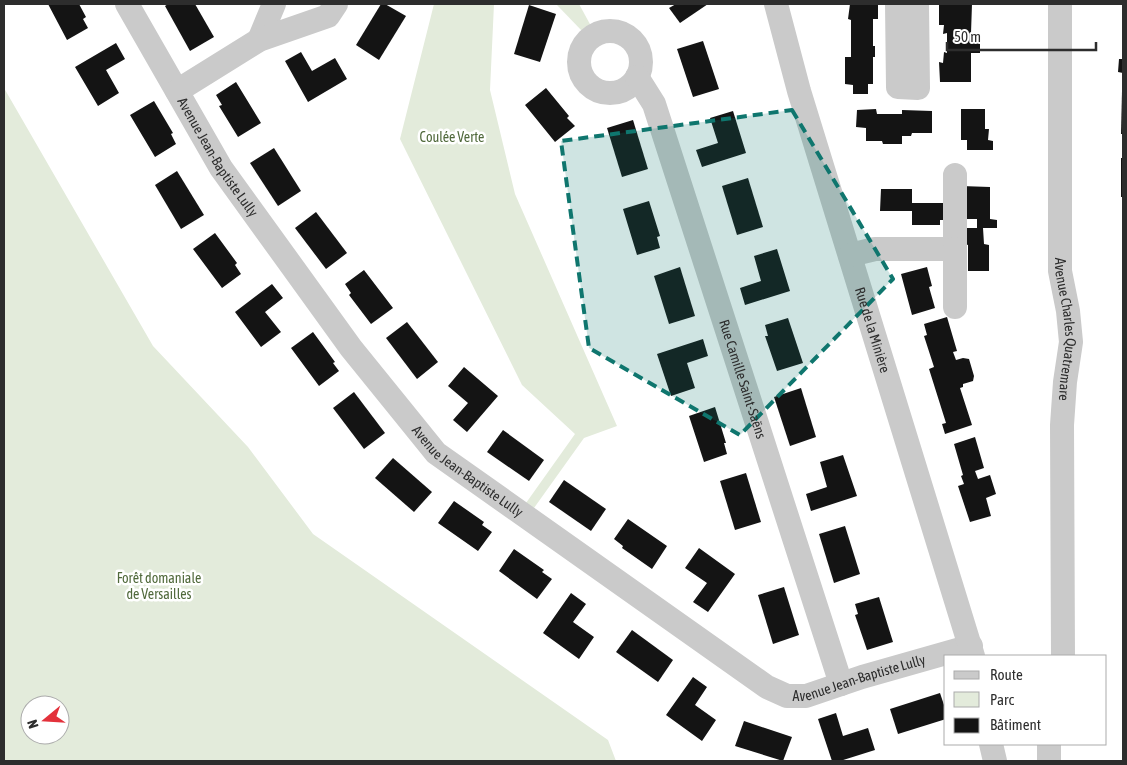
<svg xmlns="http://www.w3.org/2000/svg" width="1127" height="765" viewBox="0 0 1127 765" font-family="'Asap Condensed',sans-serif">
	<rect width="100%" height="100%" fill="#fff"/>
	<g fill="#e3ebdb" fill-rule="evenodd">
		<path d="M434,4H494L490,90L515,194L617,426L584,438L534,508L526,503L575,434L522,385L400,139Z"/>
		<path d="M556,4H579L591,26L583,32Z"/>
		<path d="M4,88L153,346L248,447L313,534L608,740L616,761H4ZM30,705H60V735H30Z"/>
	</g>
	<g fill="#141414">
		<path d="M48,4H79L86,17L83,19L88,28L67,40Z"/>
		<path d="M168,4H195L214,37L190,51L165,6Z"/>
		<path d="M381,4H385L406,16L379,60L356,45Z"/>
		<path d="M676,4H708L680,23L669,8Z"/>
		<path d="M850,4H878V19H873V46H875V57H873V84H868V94H853V85L845,84V57H851V20L848,19Z"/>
		<path d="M939,4H972L971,33L980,34V53H971V82H940L939,62L943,63L944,52L947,53V33L943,34L944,25H939Z"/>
		<path d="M529,5L556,14L540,62L514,54Z"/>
		<path d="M703,41L719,89L693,97L677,49Z"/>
		<path d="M116,43L125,59L106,70L119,93L98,106L75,67Z"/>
		<path d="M301,52L312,71L335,58L347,79L308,102L285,61Z"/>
		<path d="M1122,55H1123V73L1118,72L1119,59H1122Z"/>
		<path d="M236,82L261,123L238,137L219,106L222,105L216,95Z"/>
		<path d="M546,88L569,116L567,118L575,126L555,142L525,105Z"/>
		<path d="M1122,91H1123V134H1121Z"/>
		<path d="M154,101L173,133L171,134L176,144L155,157L130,115Z"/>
		<path d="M876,109L877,114H902V110L932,111V133H912L911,136H902V144H883L882,141H866V128L856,127L857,110Z"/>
		<path d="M961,109H985V129H989L988,140L993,141V150H967V140H961Z"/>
		<path d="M733,111L746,153L702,167L696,150L718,143L710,118Z"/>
		<path d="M633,120L648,169L622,177L607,128Z"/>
		<path d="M274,148L301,191L278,206L250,163Z"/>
		<rect x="1121" y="158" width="2" height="39"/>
		<path d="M177,171L204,215L181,229L155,185Z"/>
		<path d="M748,178L763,227L737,235L722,186Z"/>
		<path d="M961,186L990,187V219L997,220V228H983L984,244L989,245V271H968V245L965,244V228H977V219H961Z"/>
		<path d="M881,189H912V203H949V220H940V225H912V211H880Z"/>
		<path d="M649,201L660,236L657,237L660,248L637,255L623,209Z"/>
		<path d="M316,212L347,253L326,269L295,228Z"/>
		<path d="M215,233L237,263L235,265L241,274L222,288L193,249Z"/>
		<path d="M777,249L790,291L745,305L740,288L761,281L754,256Z"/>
		<path d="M680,267L695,316L669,324L654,276Z"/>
		<path d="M927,267L932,286L929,287L935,308L912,315L901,274Z"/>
		<path d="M364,270L393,308L371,324L349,295L351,293L345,284Z"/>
		<path d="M272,284L283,298L265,312L281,332L261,347L235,312Z"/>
		<path d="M947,317L957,351L953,352L956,360L963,358L969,359L974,376L973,381L963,384V387L960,388L972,425L945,434L942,424L946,423L929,369L934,367L924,336L927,335L924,324Z"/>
		<path d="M788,318L803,363L777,371L765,336H768L765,325Z"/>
		<path d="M407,322L438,362L417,379L386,338Z"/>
		<path d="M313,332L335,362L333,363L339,371L319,386L291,348Z"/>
		<path d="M703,339L708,356L687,363L695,388L671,396L657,354Z"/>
		<path d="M464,367L498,396L467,432L453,420L468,403L448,386Z"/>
		<path d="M801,388L816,437L790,446L774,397Z"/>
		<path d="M354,392L385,433L364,449L333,408Z"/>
		<path d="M715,407L726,443H724L727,454L704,462L689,416Z"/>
		<path d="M503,430L544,460L529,481L487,452Z"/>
		<path d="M975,437L984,468L975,471L978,479L990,475L996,494L986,498L991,516L970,522L958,486L964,484L961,476L963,475L954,444Z"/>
		<path d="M843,455L857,496L811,511L806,494L827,487L820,462Z"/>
		<path d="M393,458L432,492L414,512L375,478Z"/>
		<path d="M746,473L761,522L735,530L720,481Z"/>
		<path d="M564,480L606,509L591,531L549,502Z"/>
		<path d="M454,501L484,522L482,525L492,532L478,551L438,523Z"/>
		<path d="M628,519L667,546L652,569L622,548L623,546L614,539Z"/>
		<path d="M845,526L860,574L834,583L819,534Z"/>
		<path d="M699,548L735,574L708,612L693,602L707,583L685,568Z"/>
		<path d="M514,549L544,570L542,572L552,579L537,599L499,571Z"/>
		<path d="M784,587L799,635L773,644L758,595Z"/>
		<path d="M571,593L586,604L573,622L594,637L579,659L543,633Z"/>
		<path d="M879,597L893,642L867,650L855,615L858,614L855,604Z"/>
		<path d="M632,630L673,660L658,682L616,652Z"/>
		<path d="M693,677L707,687L695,705L716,720L702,741L666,715Z"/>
		<path d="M940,693L946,711V719L898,734L890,709Z"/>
		<path d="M836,713L843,736L868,728L875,750L840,761H832L818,719Z"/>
		<path d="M744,721L792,737L783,761L735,746Z"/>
	</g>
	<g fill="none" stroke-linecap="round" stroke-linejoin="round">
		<g stroke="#cacaca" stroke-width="24">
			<path id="s1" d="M127,4L221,168L351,348L436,453L767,687L787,696H806L862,677L971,646"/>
			<path id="s2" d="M776,4L799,91L973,656"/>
			<path d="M897,4L898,87L918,88L917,4"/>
			<path id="s3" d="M1060,4V271L1068,311L1071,342L1065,382L1062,425L1063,656"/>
			<circle cx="610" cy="62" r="31"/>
			<path d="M259,40L274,4"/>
			<path id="s4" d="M637,77L654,104L841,684"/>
			<path d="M177,91L259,40L328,16L336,4"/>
			<path d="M850,255L875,249H955V175"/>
			<path d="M955,307V249"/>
			<path d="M991,744L995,761"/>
			<path d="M1049,744V761"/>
		</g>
	</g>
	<path fill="#0f766e" fill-opacity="0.2" stroke="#0f766e" stroke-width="4" stroke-dasharray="10 6" stroke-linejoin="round" d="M792,110L893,279L740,435L589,348L561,141Z"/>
	<g text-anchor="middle" stroke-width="5" stroke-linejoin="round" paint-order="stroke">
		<g font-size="14" fill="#50693b" stroke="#fff">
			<text x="452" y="142">Coulée Verte</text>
			<text x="159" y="583">Forêt domaniale<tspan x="159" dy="16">de Versailles</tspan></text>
		</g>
		<g font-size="14" fill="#2d2d2d" stroke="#fff">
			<text dy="5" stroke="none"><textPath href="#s1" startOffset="178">Avenue Jean-Baptiste Lully</textPath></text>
			<text dy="5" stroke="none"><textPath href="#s2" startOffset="340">Rue de la Minière</textPath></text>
			<text dy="5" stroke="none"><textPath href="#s3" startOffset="326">Avenue Charles Quatremare</textPath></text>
			<text dy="5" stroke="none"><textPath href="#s4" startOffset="321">Rue Camille Saint-Saëns</textPath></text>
			<text dy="5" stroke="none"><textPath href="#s1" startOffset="582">Avenue Jean-Baptiste Lully</textPath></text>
			<text dy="5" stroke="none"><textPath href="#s1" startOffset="1048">Avenue Jean-Baptiste Lully</textPath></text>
		</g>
	</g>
	<rect width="1127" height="765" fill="none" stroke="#2d2d2d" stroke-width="10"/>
	<rect x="944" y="655" width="162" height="90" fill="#ffffff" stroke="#ababab"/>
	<rect x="954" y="671" width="25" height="8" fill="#cacaca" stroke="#ababab"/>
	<text x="990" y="680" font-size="15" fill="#2d2d2d">Route</text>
	<rect x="954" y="692" width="25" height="15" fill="#e3ebdb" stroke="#ababab"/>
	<text x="990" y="705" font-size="15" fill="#2d2d2d">Parc</text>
	<rect x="954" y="718" width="25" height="15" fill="#141414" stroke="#ababab"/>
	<text x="990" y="730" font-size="15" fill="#2d2d2d">Bâtiment</text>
	<g transform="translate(45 720) rotate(252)"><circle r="24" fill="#ffffff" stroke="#ababab"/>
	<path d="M0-4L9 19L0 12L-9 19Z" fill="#e3313b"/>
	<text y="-8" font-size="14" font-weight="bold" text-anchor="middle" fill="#2d2d2d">N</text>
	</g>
	<path d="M947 42v8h149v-8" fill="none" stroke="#2d2d2d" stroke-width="2.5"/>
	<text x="954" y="42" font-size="15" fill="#2d2d2d" stroke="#ffffff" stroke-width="4" paint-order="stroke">50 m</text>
</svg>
